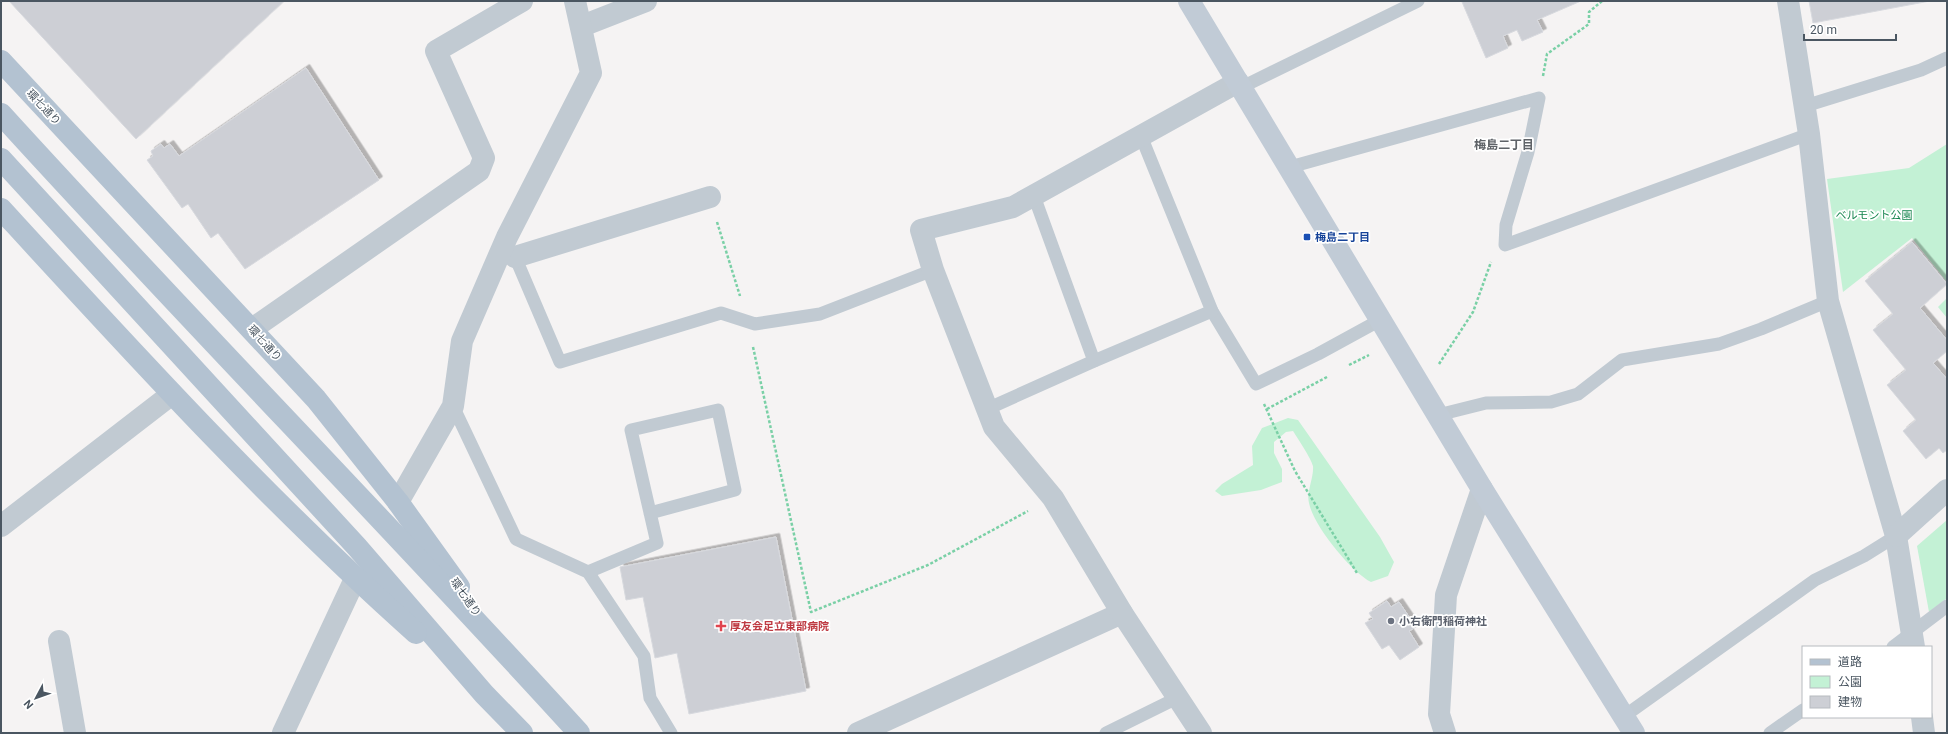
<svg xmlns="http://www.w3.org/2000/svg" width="1948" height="734" viewBox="0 0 1948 734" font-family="Roboto,'Noto Sans JP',sans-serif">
	<defs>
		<filter id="shadow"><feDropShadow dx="3.5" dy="-3.5" stdDeviation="0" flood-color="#0004"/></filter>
	</defs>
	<rect width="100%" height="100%" fill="#f5f3f3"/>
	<g fill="#c3f1d5">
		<path d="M1947,144V282L1912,238L1843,292L1827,179L1909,168Z"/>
		<path d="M1947,298V318L1938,307Z"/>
		<path d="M1288,418L1298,420L1380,537L1394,562L1388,576L1371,582C1351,572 1313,525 1309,503C1306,492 1314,478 1313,466C1311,458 1298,439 1293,431L1286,432L1274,442V453L1282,469V482L1261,490L1222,496L1215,491L1222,484L1253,465L1252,446L1262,428Z"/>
		<path d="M1947,520V598L1929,612L1917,546Z"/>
	</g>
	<g fill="#cdcfd5" stroke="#d7d9de" filter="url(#shadow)">
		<path d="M9,1H284L136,139Z"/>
		<path d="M1464,1H1581L1537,20L1543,32L1522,41L1517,30L1503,36L1508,48L1486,58L1462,2Z"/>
		<path d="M1809,1H1930L1813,23Z"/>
		<path d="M306,68L379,180L245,269L218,233L211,238L188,204L182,208L147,160L153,156L151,151L161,144L164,148L170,144L179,156Z"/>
		<path d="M1912,242L1947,284L1920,308L1947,340V351L1933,363L1947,379V450L1943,453L1939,448L1926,459L1903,431L1916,420L1887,385L1906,370L1873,330L1893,314L1865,281Z"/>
		<path d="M776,537L806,691L689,714L677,653L655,658L643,597L626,600L620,567Z"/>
		<path d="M1387,601L1391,607L1399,602L1416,627L1409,631L1419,647L1400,660L1389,645L1382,649L1365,623L1373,619L1369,613Z"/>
	</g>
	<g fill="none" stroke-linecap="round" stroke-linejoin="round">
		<g stroke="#7ad0a6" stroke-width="2.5" stroke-dasharray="3 2" stroke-linecap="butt">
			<path d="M1543,76L1547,54L1589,24V12L1602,1"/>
			<path d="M717,222L740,296"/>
			<path d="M753,347L811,612L928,565L1028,511"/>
			<path d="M1439,364L1473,312L1491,262"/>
			<path d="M1349,365L1369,355"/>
			<path d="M1264,404L1295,471L1357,573"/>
			<path d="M1267,409L1327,377"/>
		</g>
		<g stroke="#c1cad2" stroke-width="13">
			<path d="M1242,87L1418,1"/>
			<path d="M1805,106L1921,70L1947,58"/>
			<path d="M1141,136L1212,311L1256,384L1318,354L1382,319"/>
			<path d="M1290,167L1539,98L1528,152L1506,225L1505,245L1809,134"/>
			<path d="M1034,196L1094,361"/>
			<path d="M513,252L560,362L721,313L755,324L820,314L933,270"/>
			<path d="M453,406L516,539L588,572L644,656L650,698L671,733"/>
			<path d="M987,409L1094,361L1212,311"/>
			<path d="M1438,415L1486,403L1551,402L1578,394L1622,360L1719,344L1761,329L1828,301"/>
			<path d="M588,572L657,543L631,430L718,410L735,490L650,513"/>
			<path d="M1893,647L1947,606"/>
			<path d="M1623,717L1815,580L1864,556L1896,536"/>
			<path d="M1106,733L1179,697"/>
			<path d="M1770,733L1803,710"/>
		</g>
		<g stroke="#c1cad2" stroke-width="22">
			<path d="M1788,1L1809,134L1828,301L1896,536L1914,647"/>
			<path d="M582,26L646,1"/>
			<path d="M515,257L710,197"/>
			<path d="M252,329L479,171L484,158L436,51L522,1"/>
			<path d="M398,502L453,406L462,341L507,237L591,73L575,1"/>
			<path d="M1,526L172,394"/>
			<path d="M1896,536L1947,490"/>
			<path d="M59,641L75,733"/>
			<path d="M1922,717L1924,733"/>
			<path d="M283,733L355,579"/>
			<path d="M858,733L1122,613"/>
			<path d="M1201,733L1122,613L1053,498L994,427L933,270L921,230L1013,207L1238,82"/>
			<path d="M1445,733L1439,714L1446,595L1482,489"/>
		</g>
		<path stroke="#c1cbd6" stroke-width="22" d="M1189,1L1482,489L1634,733"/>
		<g stroke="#b3c2d1" stroke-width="22">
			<path d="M1,61L316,399L398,502L459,587"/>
			<path d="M1,114C191,323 389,524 579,733"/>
			<path d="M1,159L357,547L484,694L522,733"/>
			<path d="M1,209C135,355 268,501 416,633"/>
		</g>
	</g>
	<rect fill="#1a4fb4" stroke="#fff" stroke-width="1.5" x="1303" y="233" width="8" height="8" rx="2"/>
	<circle fill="#6b7280" stroke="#fff" stroke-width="1.5" cx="1391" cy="621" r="4"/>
	<path fill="#e0444e" stroke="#fff" stroke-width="1.5" d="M719 620h4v4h4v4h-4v4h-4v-4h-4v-4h4z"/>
	<g text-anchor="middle" stroke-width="3.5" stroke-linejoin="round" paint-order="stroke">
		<g font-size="11" fill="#4a5661" stroke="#fff">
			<text transform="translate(44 107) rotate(47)" y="4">環七通り</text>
			<text transform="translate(265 343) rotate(48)" y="4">環七通り</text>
			<text transform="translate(466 597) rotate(55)" y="4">環七通り</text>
		</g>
		<g font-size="11" fill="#17864f" stroke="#fff">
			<text x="1874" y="219">ベルモント公園</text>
		</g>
		<g font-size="11" font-weight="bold" fill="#164399" stroke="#fff" text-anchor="start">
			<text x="1315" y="241">梅島二丁目</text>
		</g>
		<g font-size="11" font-weight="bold" fill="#5b616d" stroke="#fff" text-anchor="start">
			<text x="1399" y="625">小右衛門稲荷神社</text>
		</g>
		<g font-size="11" font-weight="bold" fill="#be3a42" stroke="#fff" text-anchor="start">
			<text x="730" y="630">厚友会足立東部病院</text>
		</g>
		<g font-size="12" font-weight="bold" fill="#5f6368" stroke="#fff">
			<text x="1504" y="149">梅島二丁目</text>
		</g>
	</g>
	<rect width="1948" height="734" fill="none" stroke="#4a5661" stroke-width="4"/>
	<rect x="1802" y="646" width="130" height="72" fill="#ffffff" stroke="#b7bbc0"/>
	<rect x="1810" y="659" width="20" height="6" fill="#b3c2d1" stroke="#b7bbc0"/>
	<text x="1838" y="666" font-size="12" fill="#4a5661">道路</text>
	<rect x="1810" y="676" width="20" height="12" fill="#c3f1d5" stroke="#b7bbc0"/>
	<text x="1838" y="686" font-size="12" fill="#4a5661">公園</text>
	<rect x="1810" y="696" width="20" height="12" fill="#cdcfd5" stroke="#b7bbc0"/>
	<text x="1838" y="706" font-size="12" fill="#4a5661">建物</text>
	<g transform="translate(36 698) rotate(229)" stroke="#ffffff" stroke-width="3" paint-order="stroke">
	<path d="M0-3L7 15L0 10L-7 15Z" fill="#4a5661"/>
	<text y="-6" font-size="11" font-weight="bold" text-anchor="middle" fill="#4a5661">N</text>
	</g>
	<path d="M1804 34v6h92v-6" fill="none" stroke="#4a5661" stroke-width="2"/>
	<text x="1810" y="34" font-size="12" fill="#4a5661" stroke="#ffffff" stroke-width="3" paint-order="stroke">20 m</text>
</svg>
